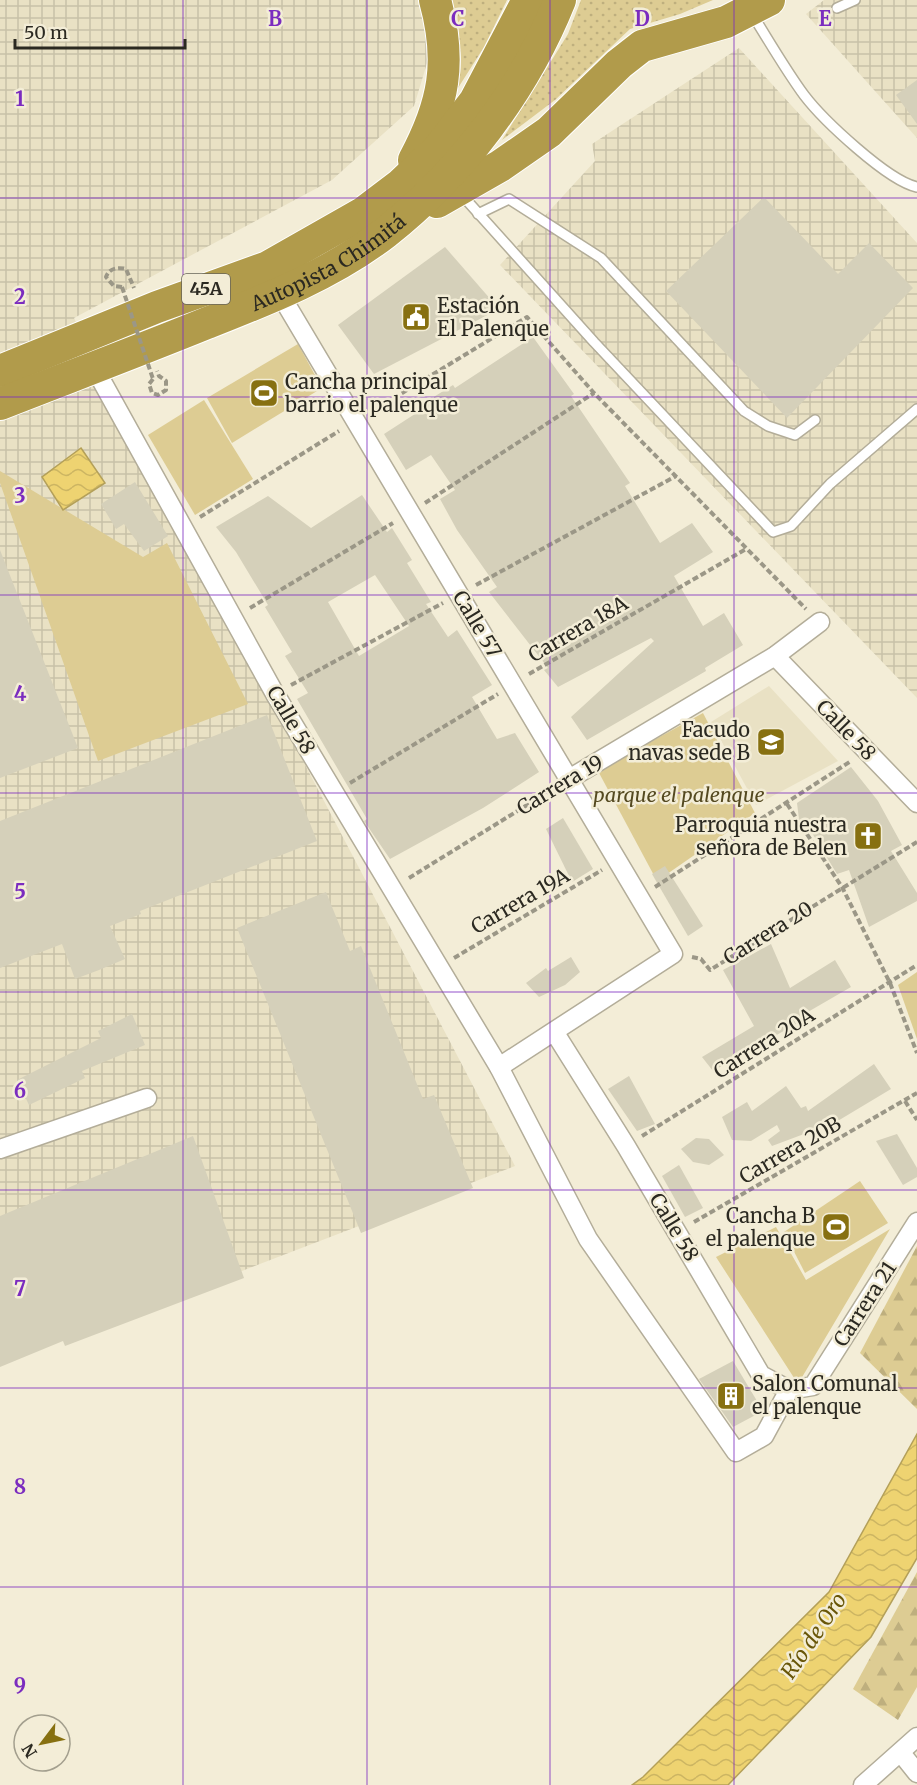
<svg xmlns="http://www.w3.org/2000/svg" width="917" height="1785" viewBox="0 0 917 1785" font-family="Merriweather,serif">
	<defs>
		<pattern id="industrial-grid" width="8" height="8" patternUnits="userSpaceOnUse" patternTransform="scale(1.5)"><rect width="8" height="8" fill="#e9e1c4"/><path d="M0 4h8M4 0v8" fill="none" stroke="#c8c1a8"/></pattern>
		<pattern id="forest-firs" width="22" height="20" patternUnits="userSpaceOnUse" patternTransform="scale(1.5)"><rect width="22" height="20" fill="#ddcc93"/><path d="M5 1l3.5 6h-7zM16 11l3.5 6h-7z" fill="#beaf7e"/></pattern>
		<pattern id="garden-dots" width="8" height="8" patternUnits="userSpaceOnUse" patternTransform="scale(1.5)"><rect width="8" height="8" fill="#ddcc93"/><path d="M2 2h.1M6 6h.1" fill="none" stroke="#beaf7e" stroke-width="1.8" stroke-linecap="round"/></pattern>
		<pattern id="water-waves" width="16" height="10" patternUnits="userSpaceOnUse" patternTransform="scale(1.5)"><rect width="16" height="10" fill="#eed371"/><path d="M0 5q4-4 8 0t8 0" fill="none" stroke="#ccb562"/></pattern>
	</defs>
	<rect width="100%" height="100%" fill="#f3edd7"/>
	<path fill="#e9e1c4" d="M769,686L838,761L756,805L711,722Z"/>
	<g fill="url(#industrial-grid)">
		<path d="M0,0H419L435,37L414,106L332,180L74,318L110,392L515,1166L0,1364Z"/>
		<path d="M824,0H917V138L806,14Z"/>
		<path d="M739,48L917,243V698L500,265L595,161L592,144Z"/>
	</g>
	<g fill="url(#forest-firs)">
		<path d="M917,1246V1409L860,1353Z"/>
		<path d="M917,1572V1687L898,1720L853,1689Z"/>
	</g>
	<g fill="#ddcc93">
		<path d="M298,344L322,388L232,443L207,398Z"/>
		<path d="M204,400L253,479L195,515L148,435Z"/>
		<path d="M0,471L143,557L167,543L248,704L98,761L0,483Z"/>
		<path d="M703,713L755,813L657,881L598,771Z"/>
		<path d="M917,972V1039L898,985Z"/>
		<path d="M860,1181L888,1223L805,1273L784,1232Z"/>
		<path d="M776,1227L806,1280L890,1229L798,1384L716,1257Z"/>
	</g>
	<g fill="url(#garden-dots)">
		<path d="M448,0H507L484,47L451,99C470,66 458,34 448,0Z"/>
		<path d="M581,0H713L680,14L630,29L555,100L502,140L568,34Z"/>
	</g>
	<g fill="url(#water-waves)" stroke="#b4a059" stroke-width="1.5">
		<path d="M81,448L105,483L63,510L42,477Z"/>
		<path d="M917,1434V1558L871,1637L728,1785H632L643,1777L829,1592Z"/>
	</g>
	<g fill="#d5d0ba" fill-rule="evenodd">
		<path d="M917,80V124L896,95Z"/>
		<path d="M764,197L838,274L869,243L913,288L787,418L666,291Z"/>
		<path d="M445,247L499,309L374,374L338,325Z"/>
		<path d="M533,337L574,394L571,396L630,483L625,486L660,543L692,523L713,552L674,576L703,626L724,613L743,645L705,668L706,671L587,740L571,717L654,641L651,638L558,687L544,670L548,668L489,592L497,587L457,530L440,499L455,490L431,455L406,470L384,434L418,412L416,408L453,385L455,388Z"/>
		<path d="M135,482L168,536L144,551L124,524L116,529L101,504Z"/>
		<path d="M362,495L387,532L392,528L412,560L407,563L431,602L426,604L448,637L457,630L492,685L472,697L497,739L515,733L539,772L483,808L390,859L364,821L367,819L297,699L308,693L285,656L292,652L265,607L268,605L236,552L216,527L268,496L311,528ZM375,575L409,626L359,656L328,602Z"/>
		<path d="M0,550L78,748L0,778Z"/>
		<path d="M267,715L317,841L140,911L141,914L110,926L125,959L99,970L75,979L62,944L0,968V821Z"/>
		<path d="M851,767L878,801L902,845L891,851L917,893V901L869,927L849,870L837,874L809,828L799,819L797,803Z"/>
		<path d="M563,818L593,869L572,882L546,829Z"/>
		<path d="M665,866L703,926L688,936L652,874Z"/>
		<path d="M326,892L350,951L361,946L423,1099L434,1095L473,1188L361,1233L237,928Z"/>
		<path d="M771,944L790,988L835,960L851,987L794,1020L796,1024L713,1071L702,1057L754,1026L723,970Z"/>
		<path d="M571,957L580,972L565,985L539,997L526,983L546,968L548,971Z"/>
		<path d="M132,1014L145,1045L82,1071L85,1078L29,1105L17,1080L101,1038L98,1031Z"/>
		<path d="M874,1064L891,1089L836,1122L772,1146L768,1140L780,1131L777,1125L751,1141L732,1140L722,1117L747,1102L752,1111L786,1086L801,1108L806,1106L808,1111Z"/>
		<path d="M629,1076L655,1124L637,1131L608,1089Z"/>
		<path d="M897,1134L917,1168V1177L903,1185L876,1141Z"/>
		<path d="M193,1136L244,1278L65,1346L63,1341L0,1367V1216Z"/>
		<path d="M696,1138L709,1139L724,1155L709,1165L693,1162L681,1149Z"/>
		<path d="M679,1165L703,1208L685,1217L662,1176Z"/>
		<path d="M733,1361L763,1411L733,1427L699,1379Z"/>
	</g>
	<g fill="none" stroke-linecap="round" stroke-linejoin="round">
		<g stroke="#b3ad99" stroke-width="12">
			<g id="lane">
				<path d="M837,8L855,0"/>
				<path d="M752,14C769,41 785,69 804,95C823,120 888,181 917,187"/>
				<path d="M461,194L594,342L773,532L791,526L830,484L917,409"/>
				<path d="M478,214L509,199L601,258L744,411L768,426L795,435L815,420"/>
			</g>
		</g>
		<g stroke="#b3ad99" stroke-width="21">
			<g id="street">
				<path d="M280,294L673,954L499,1067"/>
				<path d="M94,367L275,694L499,1067L588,1239L736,1452L764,1436L789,1390"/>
				<path d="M775,656L917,803"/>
				<path d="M569,779L775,656L820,622"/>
				<path d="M555,1033L626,1146L761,1375L789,1390L813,1386L917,1222"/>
				<path d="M0,1149L147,1098"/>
				<path d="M901,1753L917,1773"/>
				<path d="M863,1785L917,1737"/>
			</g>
		</g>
		<g stroke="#fff" stroke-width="34">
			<g id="highway">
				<path d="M414,160C444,104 452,62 435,0"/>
				<path d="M437,202L500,166L549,132L619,64L642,46L726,22L769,0"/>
				<path d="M0,371L157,307L268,267L363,213L400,185L439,148L475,101L528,0"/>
				<path id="s1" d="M0,404C69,377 138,351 207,323C268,299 332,274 385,233C461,173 524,90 560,0"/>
			</g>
		</g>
		<g stroke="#9b9787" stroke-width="4" stroke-dasharray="6 3" stroke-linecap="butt">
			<path d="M122,287L114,286L106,277C109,268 118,267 126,269L134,288"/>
			<path d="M153,379L149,384L152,393L158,395L166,390V381L159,376L157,371"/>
			<path d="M371,412L527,317L594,393L806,609"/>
			<path d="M425,503L594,393"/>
			<path d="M200,517L339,431"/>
			<path d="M476,585L676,476"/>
			<path d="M250,608L393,523"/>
			<path d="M529,674L746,549"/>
			<path d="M291,685L443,603"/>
			<path d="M350,783L498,694"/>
			<path d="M787,804L842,887L890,983L917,1053"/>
			<path d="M409,878L553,789"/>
			<path d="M655,887L851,761"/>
			<path d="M692,957L701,959L710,970L917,842"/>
			<path d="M454,958L602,870"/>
			<path d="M905,1101L917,1120"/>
			<path d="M642,1136L917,965"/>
			<path d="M694,1222L917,1093"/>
		</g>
		<use href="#lane" stroke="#fff" stroke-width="9"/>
		<use href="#street" stroke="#fff" stroke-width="18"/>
		<use href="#highway" stroke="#b19b4b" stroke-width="32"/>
		<path stroke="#9b9787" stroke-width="4" stroke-dasharray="6 3" stroke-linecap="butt" d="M122,287L153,379"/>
	</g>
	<path fill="none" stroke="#7b2cbf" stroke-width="1.5" stroke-opacity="0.55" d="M183,0V1785M367,0V1785M550,0V1785M734,0V1785M0,198H917M0,397H917M0,595H917M0,793H917M0,992H917M0,1190H917M0,1388H917M0,1587H917"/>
	<defs>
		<g id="civic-square" transform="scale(1.5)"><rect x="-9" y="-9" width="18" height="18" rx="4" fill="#877011" stroke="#f3edd7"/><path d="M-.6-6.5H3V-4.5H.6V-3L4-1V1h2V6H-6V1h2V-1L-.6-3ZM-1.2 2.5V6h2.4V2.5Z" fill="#fff"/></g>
		<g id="stadium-square" transform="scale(1.5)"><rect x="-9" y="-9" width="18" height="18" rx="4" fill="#877011" stroke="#f3edd7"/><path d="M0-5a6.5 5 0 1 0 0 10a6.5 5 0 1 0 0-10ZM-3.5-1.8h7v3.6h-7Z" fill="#fff"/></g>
		<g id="school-square" transform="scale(1.5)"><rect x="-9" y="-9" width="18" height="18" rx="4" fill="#877011" stroke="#f3edd7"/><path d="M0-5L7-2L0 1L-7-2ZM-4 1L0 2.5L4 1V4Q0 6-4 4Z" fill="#fff"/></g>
		<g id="church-square" transform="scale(1.5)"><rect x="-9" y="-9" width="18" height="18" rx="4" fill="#877011" stroke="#f3edd7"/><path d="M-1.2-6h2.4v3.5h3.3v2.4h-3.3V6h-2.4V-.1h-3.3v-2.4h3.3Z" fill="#fff"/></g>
		<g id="building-square" transform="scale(1.5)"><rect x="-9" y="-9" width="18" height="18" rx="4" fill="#877011" stroke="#f3edd7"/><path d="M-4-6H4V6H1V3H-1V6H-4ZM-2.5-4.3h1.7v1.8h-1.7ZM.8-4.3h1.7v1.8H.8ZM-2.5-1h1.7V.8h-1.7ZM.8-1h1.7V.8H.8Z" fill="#fff"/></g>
	</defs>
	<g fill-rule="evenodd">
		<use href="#civic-square" x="416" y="317"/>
		<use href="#stadium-square" x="264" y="393"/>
		<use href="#school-square" x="771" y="742"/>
		<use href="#church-square" x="868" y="836"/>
		<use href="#stadium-square" x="836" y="1227"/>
		<use href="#building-square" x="731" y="1396"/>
	</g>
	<g text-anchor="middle" stroke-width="5" stroke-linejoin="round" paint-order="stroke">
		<rect fill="#f3edd7" stroke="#676458" stroke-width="1.5" x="182" y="274" width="48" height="30" rx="4.5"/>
		<g font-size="18" font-weight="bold" fill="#2b2921">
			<text x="206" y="295">45A</text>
		</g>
		<g font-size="20" fill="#2b2921" stroke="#f3edd7">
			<text dy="7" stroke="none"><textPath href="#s1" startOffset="358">Autopista Chimitá</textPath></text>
			<text transform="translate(477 624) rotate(59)" y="7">Calle 57</text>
			<text transform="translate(578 629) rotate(-30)" y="7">Carrera 18A</text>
			<text transform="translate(291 720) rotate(60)" y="7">Calle 58</text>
			<text transform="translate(846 730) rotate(46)" y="7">Calle 58</text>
			<text transform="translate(560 785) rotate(-31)" y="7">Carrera 19</text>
			<text transform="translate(520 901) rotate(-30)" y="7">Carrera 19A</text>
			<text transform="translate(768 933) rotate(-32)" y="7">Carrera 20</text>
			<text transform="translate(764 1043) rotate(-32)" y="7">Carrera 20A</text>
			<text transform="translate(790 1150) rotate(-30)" y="7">Carrera 20B</text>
			<text transform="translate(674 1227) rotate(59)" y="7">Calle 58</text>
			<text transform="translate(865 1304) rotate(-57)" y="7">Carrera 21</text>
		</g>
		<g font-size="20" fill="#2b2921" stroke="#f3edd7" text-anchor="start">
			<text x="437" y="313">Estación<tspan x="437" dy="23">El Palenque</tspan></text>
			<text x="285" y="389">Cancha principal<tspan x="285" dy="23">barrio el palenque</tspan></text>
			<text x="750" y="737" text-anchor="end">Facudo<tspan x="750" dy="23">navas sede B</tspan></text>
			<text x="847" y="832" text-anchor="end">Parroquia nuestra<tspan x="847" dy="23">señora de Belen</tspan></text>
			<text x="815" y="1223" text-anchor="end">Cancha B<tspan x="815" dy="23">el palenque</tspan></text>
			<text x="752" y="1391">Salon Comunal<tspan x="752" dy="23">el palenque</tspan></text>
		</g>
		<g font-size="20" font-style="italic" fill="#544920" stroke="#f3edd7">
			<text x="679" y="802">parque el palenque</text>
		</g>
		<g font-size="21" font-style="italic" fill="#695607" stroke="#f3edd7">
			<text transform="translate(814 1636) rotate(-56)" y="7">Río de Oro</text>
		</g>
	</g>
	<g font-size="20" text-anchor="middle" font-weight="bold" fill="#7b2cbf" stroke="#f3edd7" stroke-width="5" stroke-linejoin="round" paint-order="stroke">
		<text x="275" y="26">B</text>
		<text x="458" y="26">C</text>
		<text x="642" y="26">D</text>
		<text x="825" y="26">E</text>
		<text x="20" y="106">1</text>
		<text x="20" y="304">2</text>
		<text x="20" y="503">3</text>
		<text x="20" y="701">4</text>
		<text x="20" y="899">5</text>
		<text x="20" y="1098">6</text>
		<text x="20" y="1296">7</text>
		<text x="20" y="1494">8</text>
		<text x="20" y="1693">9</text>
	</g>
	<g transform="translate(42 1743) rotate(238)"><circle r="28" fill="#f3edd7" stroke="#a39f8e" stroke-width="1.5"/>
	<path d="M0-4.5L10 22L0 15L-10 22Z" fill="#877011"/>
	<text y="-9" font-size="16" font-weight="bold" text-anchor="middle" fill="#2b2921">N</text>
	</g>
	<path d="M15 39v9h170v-9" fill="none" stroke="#2b2921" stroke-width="3"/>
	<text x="24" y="39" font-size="18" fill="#2b2921" stroke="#f3edd7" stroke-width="4.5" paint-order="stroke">50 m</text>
</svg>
